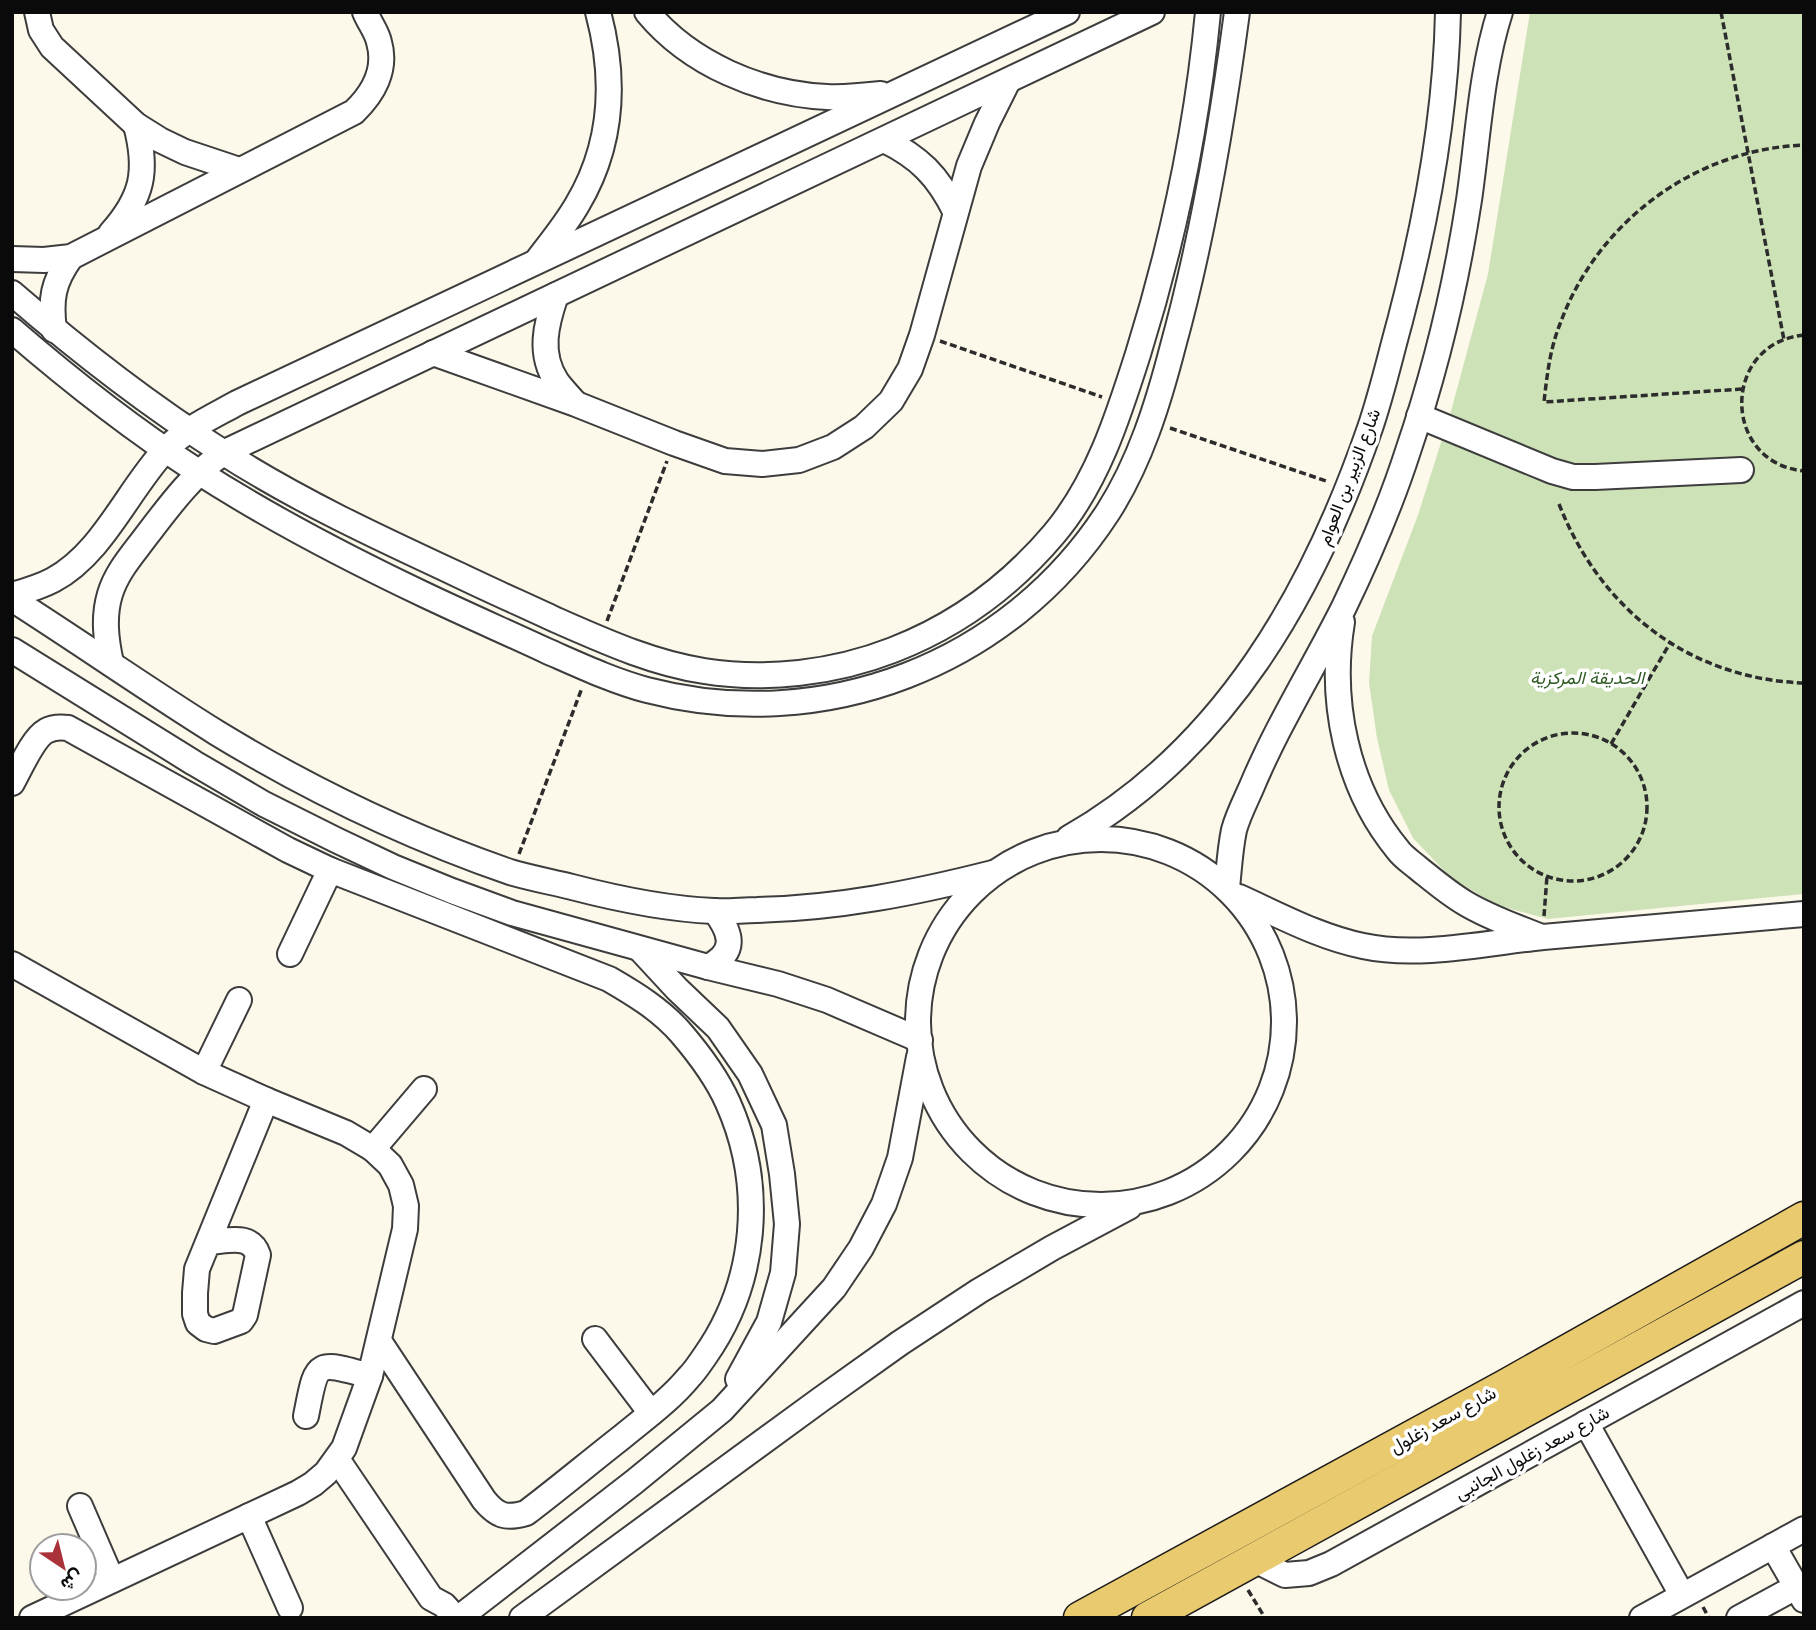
<svg xmlns="http://www.w3.org/2000/svg" width="1816" height="1630" viewBox="0 0 1816 1630" font-family="'Source Serif 4',Vazirmatn,serif">
	<rect width="100%" height="100%" fill="#fdf9ea"/>
	<path fill="#cee2b8" d="M1530,12H1804V894L1548,919L1496,905L1450,877L1413,838L1389,790L1377,738L1369,683L1372,636L1418,515L1451,411L1488,274Z"/>
	<g fill="none" stroke-linecap="round" stroke-linejoin="round">
		<g stroke="#3d3d3d" stroke-width="28">
			<g id="minor">
				<path d="M37,12L41,30L52,47L136,125L160,140L185,152L239,170"/>
				<path d="M647,12C690,64 761,94 827,97C845,98 863,96 881,94"/>
				<path d="M884,140C919,157 938,176 955,211"/>
				<path d="M111,233C143,197 148,171 136,125"/>
				<path d="M539,258C552,241 566,224 577,205C613,145 616,79 598,12"/>
				<path d="M12,259L44,260L71,257L354,112C373,94 387,70 379,42C377,32 369,22 365,12"/>
				<path d="M12,293C79,351 147,404 221,451C297,500 379,538 461,576C492,591 524,605 556,620C604,641 652,663 704,671C766,681 834,673 893,650C955,626 1010,586 1054,534C1097,483 1118,417 1138,354C1173,242 1197,128 1208,12"/>
				<path d="M556,295C546,324 538,354 557,382C562,389 569,396 575,403"/>
				<path d="M12,330C71,381 132,429 197,471C270,518 347,558 425,595C465,614 506,632 547,651C579,665 613,681 647,690C823,736 1009,665 1108,512C1140,462 1158,404 1173,346C1203,237 1222,125 1237,12"/>
				<path d="M54,330C50,299 53,282 71,257"/>
				<path d="M433,353L576,404L674,443L725,461L762,464L799,460L833,447L864,427L891,401L910,369L922,335L969,166L987,123L1008,81"/>
				<path d="M1419,416L1552,471L1573,477H1595L1741,470"/>
				<path d="M12,595C26,591 40,587 53,580C103,553 127,491 165,450C185,429 212,417 237,403L1067,12"/>
				<path d="M12,599C81,643 148,690 217,733C309,789 409,837 510,872C530,878 552,882 572,887C618,899 666,909 714,911C728,912 742,910 757,910C838,908 914,893 993,873"/>
				<path d="M1342,622C1329,701 1346,787 1398,850C1403,857 1411,862 1418,868C1433,880 1448,893 1465,903C1488,917 1514,926 1539,936"/>
				<path d="M12,650L194,763L264,804L336,840L393,867L452,891L512,913L708,967L778,984L827,1000L920,1040"/>
				<path d="M111,663C106,640 103,617 110,594C117,571 133,554 147,535C170,505 192,475 223,453L1152,12"/>
				<path d="M12,783C20,769 33,738 46,731C53,727 60,727 68,728L288,850L330,870L609,979C635,994 661,1010 681,1033C699,1054 717,1078 728,1103C765,1186 757,1282 705,1356C700,1363 695,1371 689,1377C670,1400 645,1418 622,1437C590,1462 559,1488 526,1513C506,1519 497,1516 484,1500L379,1341"/>
				<path d="M1069,838C1225,749 1313,593 1370,428C1382,393 1390,357 1400,321C1426,222 1446,115 1448,12"/>
				<circle cx="1101" cy="1022" r="183"/>
				<path d="M1227,888C1229,869 1230,849 1234,830C1238,815 1246,800 1252,786C1278,724 1314,667 1344,607C1368,557 1391,504 1408,451C1436,369 1456,285 1469,200C1478,138 1481,71 1500,12"/>
				<path d="M1239,897C1279,915 1319,937 1363,946C1418,958 1486,943 1543,937C1630,929 1717,922 1804,914"/>
				<path d="M640,949L677,989L718,1028L750,1074L774,1125L782,1174L787,1224L783,1273L769,1322L738,1379"/>
				<path d="M290,954L330,870"/>
				<path d="M12,964L204,1072L266,1100L346,1133L373,1149L390,1165L401,1185L406,1206L405,1229L370,1376L344,1448L326,1473L313,1484L298,1493L32,1618"/>
				<path d="M708,967C737,952 732,934 715,911"/>
				<path d="M204,1072L239,1000"/>
				<path d="M373,1149L424,1089"/>
				<path d="M209,1242C228,1241 251,1233 258,1255L245,1315L241,1321L214,1331L206,1329L198,1323L195,1314V1293L197,1269L266,1100"/>
				<path d="M595,1339L651,1413"/>
				<path d="M306,1416C317,1361 314,1360 370,1376"/>
				<path d="M1586,1423L1682,1595"/>
				<path d="M337,1459L431,1598L444,1605L454,1616"/>
				<path d="M80,1506L112,1580"/>
				<path d="M249,1516L290,1608"/>
				<path d="M1773,1546L1804,1600"/>
				<path d="M1255,1560L1285,1575L1309,1573L1331,1564L1804,1303"/>
				<path d="M460,1617L634,1482L722,1410L834,1288L861,1248L884,1204L900,1158L919,1057"/>
				<path d="M522,1618L820,1400L900,1343L979,1291L1052,1248L1129,1207"/>
				<path d="M1642,1618L1804,1529"/>
				<path d="M1739,1618L1796,1587"/>
			</g>
		</g>
		<g stroke="#1b1b1b" stroke-width="35">
			<g id="major">
				<path d="M1080,1618L1505,1386L1804,1218"/>
				<path d="M1148,1618L1804,1257"/>
			</g>
		</g>
		<g stroke="#2c2c2c" stroke-width="3.5" stroke-dasharray="7 3.5" stroke-linecap="butt">
			<path d="M1721,12L1784,340"/>
			<path d="M1804,335C1721,343 1721,463 1804,471"/>
			<path d="M940,341L1102,397"/>
			<path d="M1742,389L1544,402C1547,375 1550,349 1560,324C1597,222 1695,149 1804,145"/>
			<path d="M1170,428L1329,482"/>
			<path d="M1559,504C1600,609 1689,679 1804,683"/>
			<path d="M607,621L667,461"/>
			<circle cx="1573" cy="807" r="74"/>
			<path d="M1611,744L1670,643"/>
			<path d="M519,854L582,688"/>
			<path d="M1544,916L1547,876"/>
			<path d="M1248,1590L1265,1618"/>
			<path d="M1703,1607L1709,1618"/>
		</g>
		<use href="#minor" stroke="#fff" stroke-width="24"/>
		<use href="#major" stroke="#e9ca6e" stroke-width="32"/>
	</g>
	<g text-anchor="middle" stroke-width="7" stroke-linejoin="round" paint-order="stroke">
		<g font-size="18" fill="#0a0a0a" stroke="#fff">
			<text transform="translate(1349 477) rotate(-69)" y="6">شارع الزبير بن العوام</text>
			<text transform="translate(1443 1420) rotate(-29)" y="6">شارع سعد زغلول</text>
			<text transform="translate(1532 1453) rotate(-29)" y="6">شارع سعد زغلول الجانبى</text>
		</g>
		<g font-size="18" font-style="italic" fill="#2f5a23" stroke="#fff">
			<text x="1587" y="684">الحديقة المركزية</text>
		</g>
	</g>
	<rect width="1816" height="1630" fill="none" stroke="#0a0a0a" stroke-width="28"/>
	<g transform="translate(63 1567) rotate(145)"><circle r="33" fill="#ffffff" stroke="#9d9d9d" stroke-width="2"/>
	<path d="M0-5L12 26L0 18L-12 26Z" fill="#aa333a"/>
	<text y="-10" font-size="19" font-weight="bold" text-anchor="middle" fill="#0a0a0a">ش</text>
	</g>
</svg>
